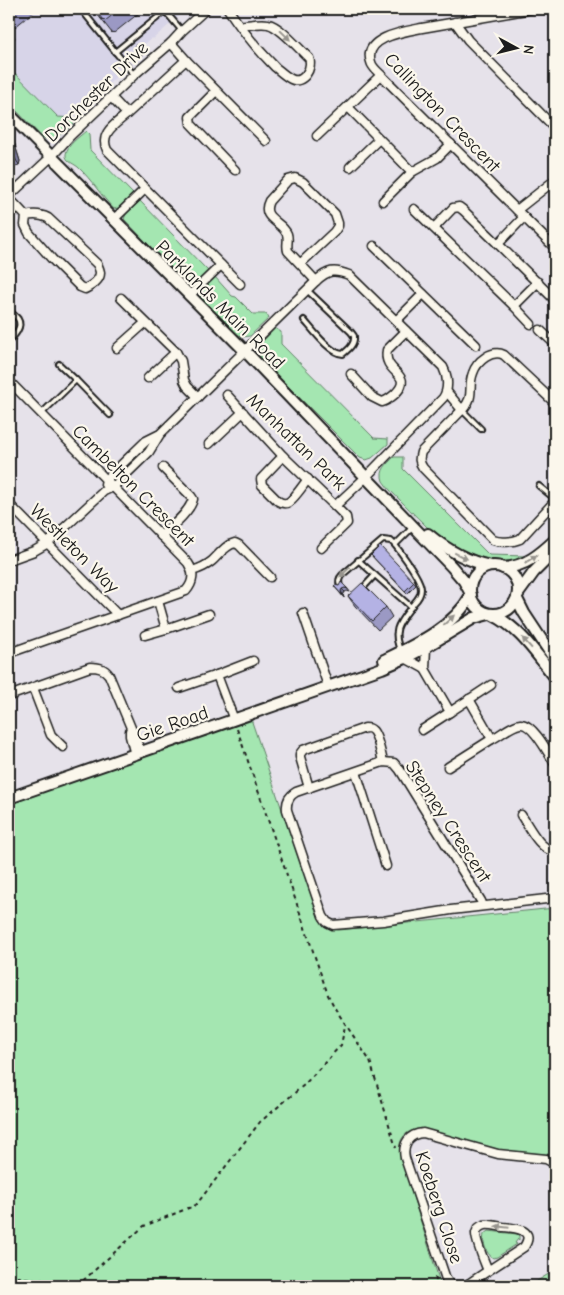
<svg xmlns="http://www.w3.org/2000/svg" width="564" height="1295" viewBox="0 0 564 1295" font-family="'Comic Neue',sans-serif">
	<rect width="100%" height="100%" fill="#e6e2ea"/>
	<filter id="ink" filterUnits="userSpaceOnUse"><feTurbulence type="fractalNoise" baseFrequency=".02" numOctaves="2"/><feDisplacementMap in="SourceGraphic" scale="10" xChannelSelector="R" yChannelSelector="G"/><feConvolveMatrix kernelMatrix="1 2 1 2 8 2 1 2 1" color-interpolation-filters="sRGB"/></filter>
	<g filter="url(#ink)">
		<path fill="#d7d4e8" d="M9,9H187L153,39L152,38L117,67L115,73V78L72,118L58,117L9,67Z"/>
		<g fill="#a4e6b1" stroke="#608166">
			<path d="M9,67L58,117L72,118L75,122C71,127 66,130 61,134C54,139 51,142 42,137L9,103Z"/>
			<path d="M86,131L89,134L90,150L133,194L118,208L114,209C101,196 92,180 78,167C73,163 65,161 66,154C67,145 79,137 86,131Z"/>
			<path d="M140,201L208,271L194,285L188,286L124,219L126,214Z"/>
			<path d="M215,277L232,296L236,297L253,314H266L269,318L250,336L242,337L236,333L200,297V291Z"/>
			<path d="M275,328L281,332V344L374,438L388,439V444L372,458L366,460L360,458L261,359L259,353L260,346L259,345Z"/>
			<path d="M394,457H403V469L489,555L526,556C500,571 457,550 435,534C423,524 412,512 401,501C395,495 388,489 383,481C379,470 387,464 394,457Z"/>
			<path d="M251,719L320,921L328,928L339,930L555,908V1155L495,1150L422,1129C406,1129 397,1139 400,1155L441,1286H9V802Z"/>
			<path d="M488,1231L517,1234L519,1236V1240L518,1239L515,1243L517,1244L497,1257L493,1258C486,1254 482,1241 484,1234Z"/>
			<path d="M555,1270V1286H529Z"/>
		</g>
		<g fill="none" stroke-linecap="round" stroke-linejoin="round">
			<g stroke="#1c1c1c" stroke-width="8">
				<g id="lane">
					<path d="M81,9L134,75"/>
					<path d="M165,11L182,31"/>
					<path d="M115,52L168,9"/>
					<path d="M9,310C11,313 16,316 18,319C23,327 14,336 9,341"/>
					<path d="M304,320C312,329 330,354 343,354C349,349 355,344 354,336L351,332L307,290"/>
					<path d="M59,364L76,380"/>
					<path d="M462,410L481,429"/>
					<path d="M41,414L76,380L110,415"/>
					<path d="M539,486L555,499"/>
					<path d="M395,545L413,527"/>
					<path d="M358,560L411,607"/>
					<path d="M340,586C338,581 339,578 342,575L383,540L391,541L395,545C402,554 421,579 421,589C421,595 418,599 414,603C401,621 390,629 401,652"/>
					<path d="M363,588L375,575"/>
				</g>
			</g>
			<g stroke="#1c1c1c" stroke-width="11">
				<g id="street">
					<path d="M228,9C242,30 257,49 275,67C280,71 285,76 291,79C303,85 313,68 309,58C299,49 280,26 268,24C260,22 248,25 240,26"/>
					<path d="M531,9L422,28C407,31 362,37 371,62C372,67 377,71 381,75L555,248"/>
					<path d="M455,22L468,40L555,128"/>
					<path d="M186,60L266,141"/>
					<path d="M216,91L190,117L191,124L235,170"/>
					<path d="M111,97L127,114L186,60L171,43"/>
					<path d="M348,107L412,172"/>
					<path d="M127,114C116,124 99,133 107,150L240,284"/>
					<path d="M317,136L381,75"/>
					<path d="M350,167L379,139"/>
					<path d="M9,196L51,157L70,136L134,75L171,43L182,31L206,9"/>
					<path d="M9,198L26,216C34,214 40,214 48,218L97,264C98,266 100,271 100,273C100,281 91,286 85,289L80,287L52,259L29,233L25,225L26,216"/>
					<path d="M383,201L412,172L437,158L451,144"/>
					<path d="M414,209L514,306"/>
					<path d="M517,210L555,180"/>
					<path d="M524,217L498,244L555,300"/>
					<path d="M113,220L145,189"/>
					<path d="M434,228L453,208L459,207L463,210L498,244"/>
					<path d="M374,246L476,345"/>
					<path d="M300,264L334,232L338,226V223L335,214L303,182L295,178L288,180L269,201C260,219 282,221 287,234C289,240 286,245 288,251L316,281"/>
					<path d="M189,296L221,265"/>
					<path d="M121,298L176,352L181,361L184,380L187,386L198,397"/>
					<path d="M396,321L423,294"/>
					<path d="M531,324L514,306L538,282"/>
					<path d="M540,330L555,344"/>
					<path d="M117,348L145,323"/>
					<path d="M351,374L372,397L382,402C387,401 390,398 395,394C416,373 382,374 387,350L406,331"/>
					<path d="M148,378L176,352"/>
					<path d="M9,381L188,563C195,573 193,583 186,591L9,653"/>
					<path d="M447,392L462,410C476,396 467,388 473,373C477,361 492,349 504,355L555,403"/>
					<path d="M462,410L421,452C419,459 419,462 423,468L493,540C500,543 513,542 520,539L555,501"/>
					<path d="M209,444L243,412"/>
					<path d="M283,456L261,479L262,485L278,501C281,503 283,504 287,503C293,501 303,485 308,479"/>
					<path d="M105,484L106,480L117,469L146,441L158,435"/>
					<path d="M9,504L118,615"/>
					<path d="M161,536C171,527 190,512 193,499L191,496L163,468"/>
					<path d="M321,548L347,523L346,517L335,506"/>
					<path d="M9,560L34,551L48,543L104,491L113,487L149,452L160,434L316,281C328,270 334,269 349,275L443,367C448,377 449,389 443,398L366,477L335,506L283,456L227,395"/>
					<path d="M192,571C199,569 206,566 212,561C219,555 225,545 235,543L239,545L270,577"/>
					<path d="M158,601L166,629L209,614"/>
					<path d="M303,613L328,686"/>
					<path d="M145,635L166,629"/>
					<path d="M405,658L425,669"/>
					<path d="M33,688L51,735L63,747"/>
					<path d="M179,688L217,675"/>
					<path d="M9,696L90,667C98,667 104,668 109,675L141,752"/>
					<path d="M469,699L492,739C500,735 512,725 520,724C532,722 549,754 555,764"/>
					<path d="M450,712L491,685"/>
					<path d="M234,720L217,675L253,661"/>
					<path d="M422,730L450,712L425,669L426,647"/>
					<path d="M130,731V736L135,755"/>
					<path d="M448,767L492,739"/>
					<path d="M356,772L386,866"/>
					<path d="M309,788L300,757V754L303,750L365,728C369,728 370,728 373,731C378,737 381,754 383,762"/>
					<path d="M521,815C530,828 539,849 555,852"/>
					<path d="M483,906L481,901L400,770L394,763L383,762L296,792C289,796 286,802 287,810L323,916L327,922L333,925L383,921L451,910L555,898"/>
					<path d="M453,1286L448,1282L446,1279L405,1158C402,1144 409,1134 423,1133L498,1154L546,1159L555,1164"/>
					<path d="M464,1286H465L524,1247C536,1229 515,1228 503,1227C497,1226 489,1224 484,1225C480,1226 477,1229 476,1233C475,1240 485,1263 488,1271"/>
				</g>
			</g>
			<g stroke="#1c1c1c" stroke-width="14">
				<g id="secondary">
					<path d="M9,114L245,351L452,567L464,581L470,592"/>
					<path d="M428,534C447,550 467,561 490,566"/>
					<circle cx="494" cy="590" r="24"/>
					<path d="M503,568C525,567 540,554 555,540"/>
					<path d="M518,594L534,572L555,551"/>
					<path d="M517,599L524,613L555,660"/>
					<path d="M493,615C520,628 536,654 555,677"/>
					<path d="M384,660C415,645 454,627 471,595"/>
					<path d="M9,798L382,668L403,659L424,648L474,618L489,614"/>
				</g>
			</g>
			<g stroke="#1c1c1c" stroke-width="2" stroke-dasharray="4 4" stroke-linecap="butt">
				<path d="M135,45L142,55"/>
				<path d="M237,729L328,995L336,1010L370,1061L396,1148"/>
				<path d="M9,1276L59,1282L81,1281"/>
				<path d="M435,1277L438,1286"/>
				<path d="M77,1286L144,1226L196,1205L260,1122L304,1085L341,1045L345,1026"/>
			</g>
			<use href="#lane" stroke="#fbf7ec" stroke-width="4"/>
			<use href="#street" stroke="#fbf7ec" stroke-width="8"/>
			<use href="#secondary" stroke="#fbf7ec" stroke-width="10"/>
		</g>
		<g fill="#9b99c4" stroke="#1c1c1c">
			<path d="M9,9H37L10,31L15,38L12,40L13,42L9,45Z"/>
			<path d="M90,9H144L114,33L113,32L112,33L97,14L95,15Z"/>
			<path d="M9,132L13,139L20,161L19,165L13,167L11,164L9,165Z"/>
			<path d="M371,555L414,582L416,585L407,594Z"/>
			<path d="M334,586H339L348,589L350,592L347,591L345,592L343,595L344,598Z"/>
			<path d="M348,596L386,607L392,617L378,630L355,606Z"/>
		</g>
		<g fill="#7e7da0" stroke="#1c1c1c">
			<path d="M9,132L13,139L20,161L19,165L13,155L9,136Z"/>
			<path d="M342,589L345,592L343,595L344,598L341,591Z"/>
		</g>
		<g fill="#b4b2e4" stroke="#1c1c1c">
			<path d="M94,9H120L105,21L104,19L103,20Z"/>
			<path d="M9,136L14,152L13,155L9,156Z"/>
			<path d="M380,546L414,582L405,591L371,555Z"/>
			<path d="M341,582L348,589L345,588L342,589L341,591L342,595L334,586L335,585L339,586Z"/>
			<path d="M362,583L386,607L372,621L348,596Z"/>
		</g>
		<defs><path id="oneway-solid" d="M-6-.8H1V-3.2L6.5 0L1 3.2V.8H-6Z" transform="scale(1.25)"/></defs>
		<g fill="#97948e">
			<use href="#oneway-solid" transform="translate(285 35) rotate(44)"/>
			<use href="#oneway-solid" transform="translate(461 556) rotate(26)"/>
			<use href="#oneway-solid" transform="translate(531 559) rotate(-32)"/>
			<use href="#oneway-solid" transform="translate(345 572) rotate(136)"/>
			<use href="#oneway-solid" transform="translate(449 620) rotate(-42)"/>
			<use href="#oneway-solid" transform="translate(527 643) rotate(-131)"/>
			<use href="#oneway-solid" transform="translate(502 1227) rotate(-174)"/>
		</g>
	</g>
	<g text-anchor="middle" stroke-width="4.5" stroke-linejoin="round" paint-order="stroke">
		<g font-size="19" fill="#1c1c1c" stroke="#fbf7ec">
			<text transform="translate(96 91) rotate(-44)" y="7">Dorchester Drive</text>
			<text transform="translate(443 112) rotate(46)" y="7">Callington Crescent</text>
			<text transform="translate(221 304) rotate(45)" y="7">Parklands Main Road</text>
			<text transform="translate(297 441) rotate(44)" y="7">Manhattan Park</text>
			<text transform="translate(134 485) rotate(45)" y="7">Cambelton Crescent</text>
			<text transform="translate(75 548) rotate(45)" y="7">Westleton Way</text>
			<text transform="translate(172 723) rotate(-19)" y="7">Gie Road</text>
			<text transform="translate(449 821) rotate(57)" y="7">Stepney Crescent</text>
			<text transform="translate(440 1207) rotate(72)" y="7">Koeberg Close</text>
		</g>
	</g>
	<rect width="564" height="1295" fill="none" stroke="#fbf7ec" stroke-width="30"/>
	<rect x="15" y="15" width="534" height="1265" fill="none" stroke="#1c1c1c" stroke-width="2" filter="url(#ink)"/>
	<g transform="translate(516 48) rotate(97)" stroke="#fbf7ec" stroke-width="4" paint-order="stroke">
	<path d="M0-4L9 19L0 12L-9 19Z" fill="#1c1c1c"/>
	<text y="-8" font-size="14" font-weight="bold" text-anchor="middle" fill="#1c1c1c">N</text>
	</g>
</svg>
